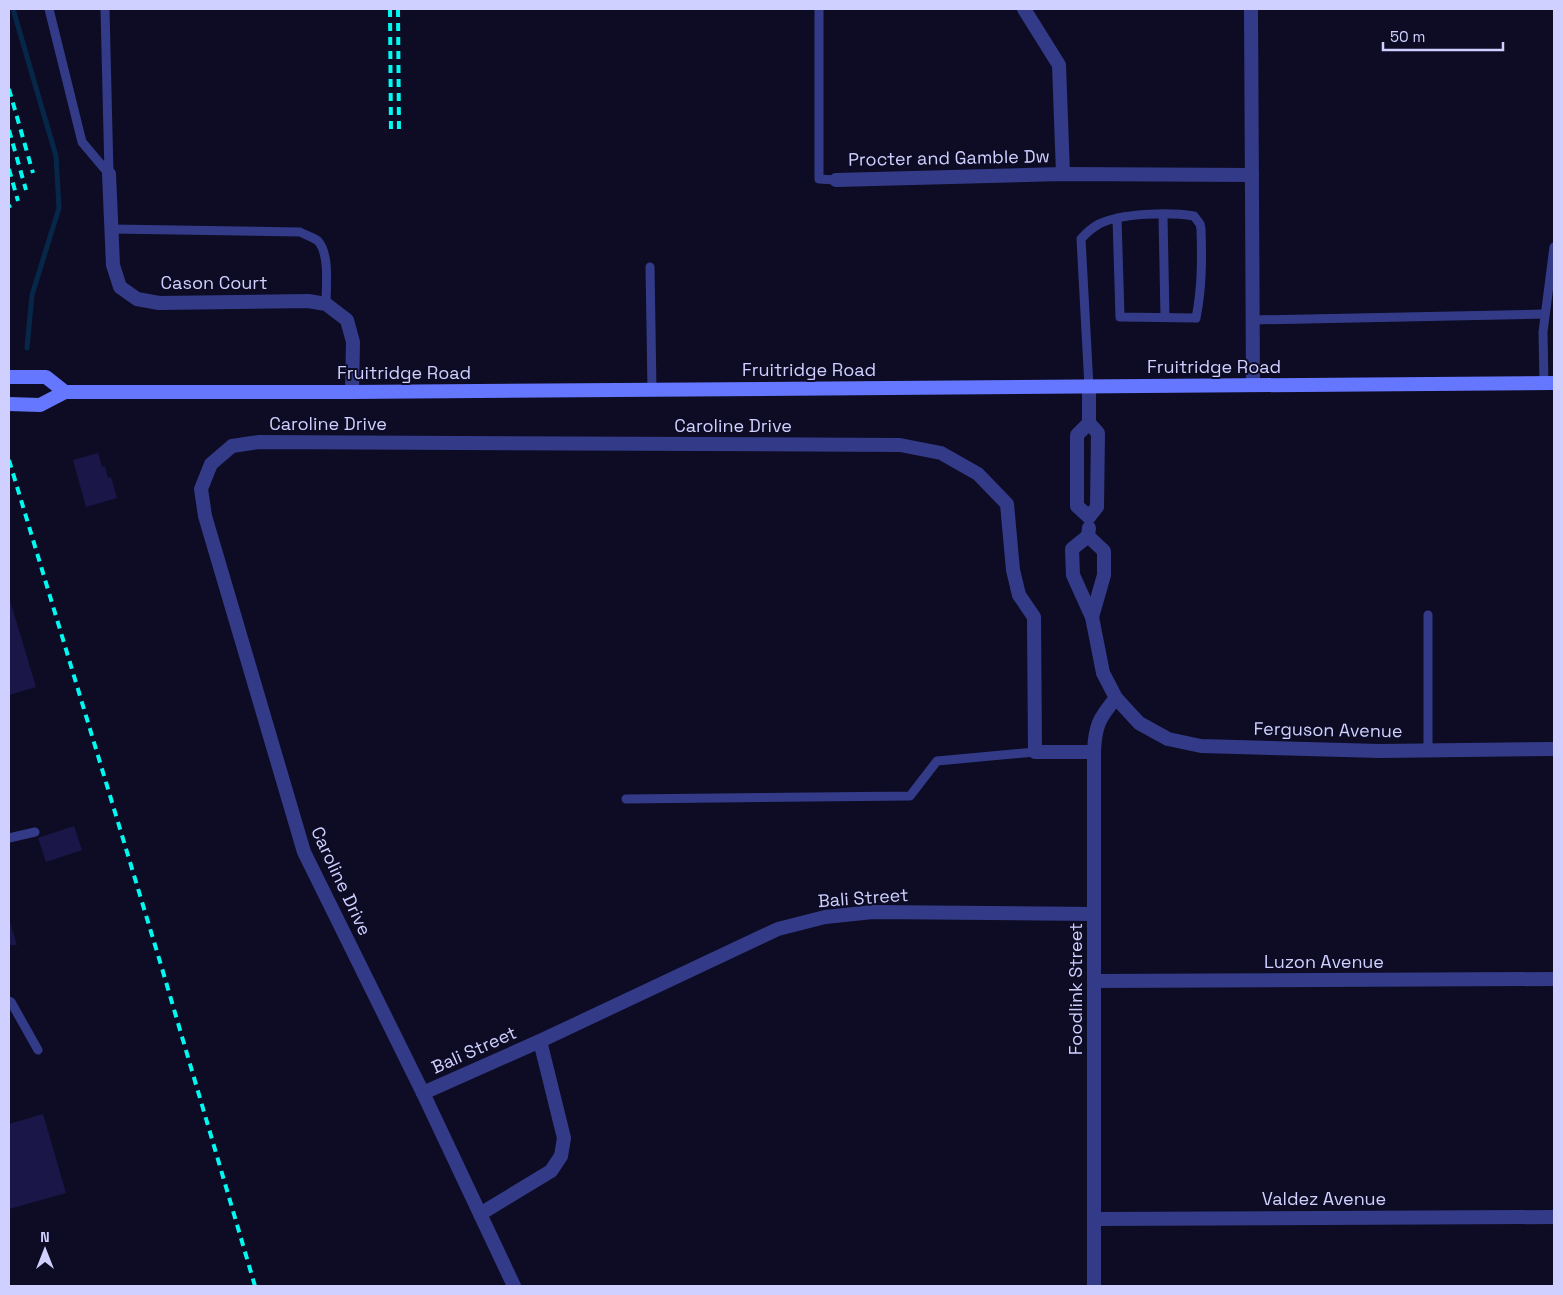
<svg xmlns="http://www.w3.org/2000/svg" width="1563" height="1295" viewBox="0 0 1563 1295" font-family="'Space Grotesk',sans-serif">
	<rect width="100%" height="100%" fill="#0d0c24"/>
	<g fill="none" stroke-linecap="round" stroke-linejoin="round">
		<path stroke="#072748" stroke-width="5" d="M13,9L56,156L59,208L32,295L27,348"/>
	</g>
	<g fill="#1a1647">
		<path d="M98,453L102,467L105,466L108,478L111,477L117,498L86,507L73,460Z"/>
		<path d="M9,597L36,687L9,695Z"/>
		<path d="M74,826L82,850L46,862L38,838Z"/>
		<path d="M9,919L17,945H9Z"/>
		<path d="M43,1114L66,1193L9,1209V1124Z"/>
	</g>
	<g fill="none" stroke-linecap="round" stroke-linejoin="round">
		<g stroke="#333b88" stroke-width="9">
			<path d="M49,9L82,142L109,174L105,9"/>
			<path d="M819,9V179L836,180"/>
			<path d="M1163,215L1165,317"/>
			<path d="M112,229L300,232C305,235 313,237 318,241C330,254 326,287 326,304"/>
			<path d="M650,267L652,390"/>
			<path d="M1253,320L1545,314"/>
			<path d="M1544,383L1543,332L1554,247"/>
			<path d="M1089,387L1081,239C1086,233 1092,228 1099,224C1121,213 1170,212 1194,216L1200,224L1201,229C1202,260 1202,288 1196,318L1120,317L1117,218"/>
			<path d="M1428,615V750"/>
			<path d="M626,799L910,796L937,761L1035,752"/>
			<path d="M9,838L35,832"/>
			<path d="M9,1001L11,1002L38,1050"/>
		</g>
		<g stroke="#333b88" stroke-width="14">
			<path d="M1024,9L1059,65L1063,174"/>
			<path d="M1251,9L1253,385"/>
			<path d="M109,174L113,265L120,287L137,299L159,303L308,301L326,304L347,320L353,342L352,392"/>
			<path d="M836,180L1063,174L1252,175"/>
			<path d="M1089,387V423L1077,435V506L1089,517"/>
			<path d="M1089,517L1097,507L1098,433L1089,423"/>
			<path d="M1089,528L1088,536L1104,551V575L1092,617"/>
			<path d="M1088,536L1072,549L1073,575L1092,617L1103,673L1116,698L1139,723L1168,739L1201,746L1380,751L1554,749"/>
			<path d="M1094,981L1554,979"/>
			<path d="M423,1093L540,1041L778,929L825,917L873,912L1094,914"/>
			<path d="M480,1214L551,1171L561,1156L564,1138L540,1041"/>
			<path d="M1094,1219L1554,1217"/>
			<path d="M514,1286L423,1093L304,852L205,516L201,489L211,464L232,446L259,442L900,445L941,453L978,474L1007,504L1013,570L1019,595L1034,617L1035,752H1094"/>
			<path d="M1094,1286V752C1095,726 1099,718 1116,698"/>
		</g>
		<g stroke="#67f" stroke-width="14">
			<path d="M9,377H46L65,392"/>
			<path d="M9,404L40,405L65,392H352L1554,383"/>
		</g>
		<g stroke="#00faf2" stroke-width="4" stroke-dasharray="8 6" stroke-linecap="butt">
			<path d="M390,9L391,134"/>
			<path d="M398,9L399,134"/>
			<path d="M9,89L33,173"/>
			<path d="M9,130L26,190"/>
			<path d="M9,169L18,201"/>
			<path d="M9,205L10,208"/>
			<path d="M9,460L161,965L255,1286"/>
		</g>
	</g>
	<g text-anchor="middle" stroke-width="4" stroke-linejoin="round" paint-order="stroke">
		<g font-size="18" fill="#cfd0ff" stroke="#0d0c24">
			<text transform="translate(949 158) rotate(-1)" y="6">Procter and Gamble Dw</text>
			<text x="214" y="289">Cason Court</text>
			<text x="1214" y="373">Fruitridge Road</text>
			<text x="809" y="376">Fruitridge Road</text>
			<text x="404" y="379">Fruitridge Road</text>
			<text x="328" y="430">Caroline Drive</text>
			<text x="733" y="432">Caroline Drive</text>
			<text transform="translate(1328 730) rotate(1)" y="6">Ferguson Avenue</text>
			<text transform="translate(341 881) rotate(65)" y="6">Caroline Drive</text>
			<text transform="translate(863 898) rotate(-4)" y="6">Bali Street</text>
			<text x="1324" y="968">Luzon Avenue</text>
			<text transform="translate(1076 989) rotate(-90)" y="6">Foodlink Street</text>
			<text transform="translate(474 1050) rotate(-24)" y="6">Bali Street</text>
			<text x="1324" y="1205">Valdez Avenue</text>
		</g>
	</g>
	<rect width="1563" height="1295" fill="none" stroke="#cfd0ff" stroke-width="20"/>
	<g transform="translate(45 1250)" stroke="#0d0c24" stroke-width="4" paint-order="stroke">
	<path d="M0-4L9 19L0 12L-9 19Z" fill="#cfd0ff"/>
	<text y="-8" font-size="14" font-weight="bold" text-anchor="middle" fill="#cfd0ff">N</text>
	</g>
	<path d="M1383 42v8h120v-8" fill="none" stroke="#cfd0ff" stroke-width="2.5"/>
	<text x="1390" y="42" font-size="15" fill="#cfd0ff" stroke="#0d0c24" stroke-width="4" paint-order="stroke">50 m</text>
</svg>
